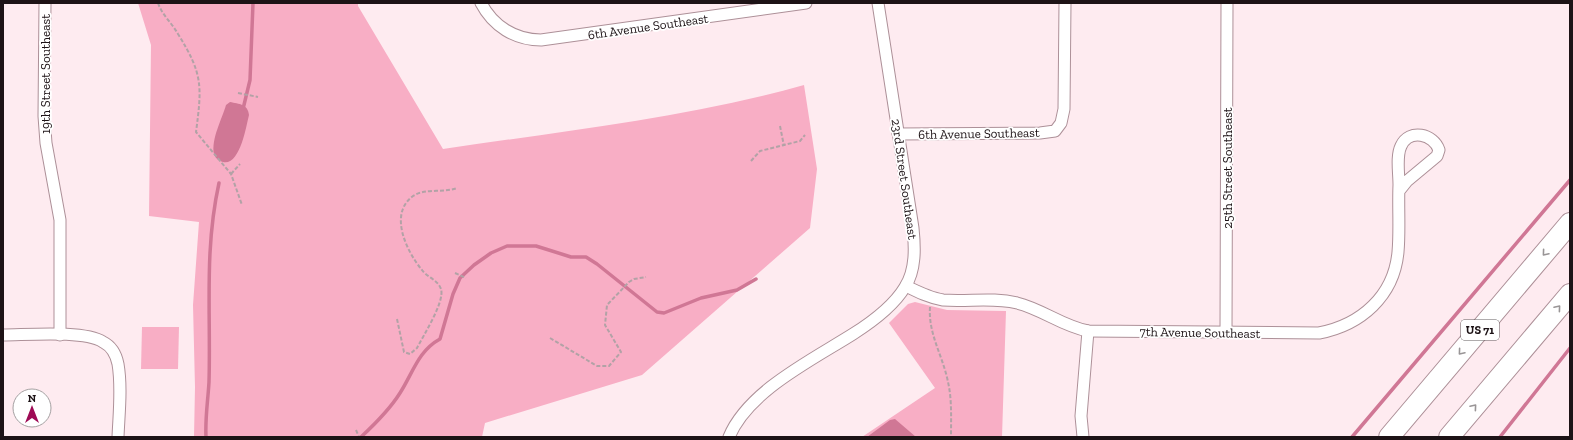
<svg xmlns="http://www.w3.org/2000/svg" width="1573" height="440" viewBox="0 0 1573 440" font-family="'Zilla Slab',serif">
	<rect width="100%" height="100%" fill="#feebf0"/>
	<g fill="#f8aec5">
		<path d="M138,3H358V6L443,149C563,131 686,118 804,85L817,169L810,228L642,375L485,423L482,437H194L195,387L193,305L199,222L149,216L151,45Z"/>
		<path d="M915,302L947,310L1006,311L1002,437H862L935,388L889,323L908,304Z"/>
		<path d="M142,327H179L178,369H141Z"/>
	</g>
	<g fill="#d07795">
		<path d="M230,102C239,104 248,104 249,115C246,127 240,166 223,162C219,161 215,158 214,154C211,139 222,119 226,105Z"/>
		<path d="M895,419L916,437H867L890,420Z"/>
	</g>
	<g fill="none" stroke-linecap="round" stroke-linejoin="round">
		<g stroke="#d07795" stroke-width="3.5">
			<path d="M243,109L250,80L253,3"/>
			<path d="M206,437C205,418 208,400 209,382C211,313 204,251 219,183"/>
			<path d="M361,437C375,424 390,409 400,393C413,373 418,351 440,339L453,294L460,278L474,265L491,253L507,246H536L571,257H586L597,264L657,312L664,313L701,298L737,290L756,279"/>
			<path d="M1352,437L1570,180"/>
			<path d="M1500,437L1570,348"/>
		</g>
		<g stroke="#ad9098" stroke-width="13">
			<g id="street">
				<path d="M45,3L44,116L46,143L60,220V335"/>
				<path d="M481,3C493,26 515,40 541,40L806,3"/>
				<path d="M898,134L1040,133L1055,131L1061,123L1064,109L1065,3"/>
				<path d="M906,286C918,292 930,298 943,300C968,302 993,297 1017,303C1042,309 1062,326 1088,331L1319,333C1361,325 1394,296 1398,252C1400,230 1398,207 1399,185C1399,173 1396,156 1401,146C1409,128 1434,134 1439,150L1437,156L1407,181L1399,191"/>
				<path d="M1226,332L1227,3"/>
				<path d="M3,335C27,335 84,330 103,342C111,346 116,354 118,364C122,387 119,413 118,437"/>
				<path d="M729,437C748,391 812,360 853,334C872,322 893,307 905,287C916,270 915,247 913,228L878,3"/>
				<path d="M1083,437L1081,416L1088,331"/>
			</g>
		</g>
		<g stroke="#ad9098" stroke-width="22">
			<g id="highway">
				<path d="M1389,437L1570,223"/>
				<path d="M1449,437L1570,294"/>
			</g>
		</g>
		<g stroke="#b2a2a6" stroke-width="2" stroke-dasharray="4 2" stroke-linecap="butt">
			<path d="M158,3C162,15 172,23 178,34C203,74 202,86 196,132L231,174L242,205"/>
			<path d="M238,93L258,97"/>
			<path d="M780,126L784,146"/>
			<path d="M751,161L760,151L800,141L805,135"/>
			<path d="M231,174L240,164"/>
			<path d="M455,273L466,278"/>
			<path d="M930,307C928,334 943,356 948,382C952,399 951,419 951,437"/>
			<path d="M397,319L404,352L410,354L417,348C423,336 445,302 441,289C438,280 427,277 422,270C407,252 388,214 413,196C425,188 444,193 457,188"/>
			<path d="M550,338L597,366H609L621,352L605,325L607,305L629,282L634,279L646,277"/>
			<path d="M356,430L359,437"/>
		</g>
		<use href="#street" stroke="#fff" stroke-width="11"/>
		<use href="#highway" stroke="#fff" stroke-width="20"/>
	</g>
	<defs><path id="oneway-chevron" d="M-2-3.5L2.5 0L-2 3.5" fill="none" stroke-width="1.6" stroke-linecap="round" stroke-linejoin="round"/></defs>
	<g stroke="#999596">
		<use href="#oneway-chevron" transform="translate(1545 253) rotate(130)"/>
		<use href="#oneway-chevron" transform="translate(1558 308) rotate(-50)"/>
		<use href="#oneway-chevron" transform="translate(1461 352) rotate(130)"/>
		<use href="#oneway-chevron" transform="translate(1474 407) rotate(-50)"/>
	</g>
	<g text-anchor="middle" stroke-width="3.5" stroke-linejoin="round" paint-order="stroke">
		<rect fill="#fff" stroke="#615a5c" stroke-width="1" x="1461" y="320" width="38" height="20" rx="3"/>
		<g font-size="12" font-weight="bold" fill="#1d1316">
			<text x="1480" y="334">US 71</text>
		</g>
		<g font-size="13" fill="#1d1316" stroke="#fff">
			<text transform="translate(648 26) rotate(-8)" y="5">6th Avenue Southeast</text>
			<text transform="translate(45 74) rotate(-90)" y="5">19th Street Southeast</text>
			<text transform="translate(979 133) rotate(-1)" y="5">6th Avenue Southeast</text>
			<text transform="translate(1227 168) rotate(-90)" y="5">25th Street Southeast</text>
			<text transform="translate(905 179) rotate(82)" y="5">23rd Street Southeast</text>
			<text transform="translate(1200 332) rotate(1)" y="5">7th Avenue Southeast</text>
		</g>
	</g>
	<rect width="1573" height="440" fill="none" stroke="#1d1316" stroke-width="8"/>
	<g transform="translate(32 408)"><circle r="19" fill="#ffffff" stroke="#a5a1a2"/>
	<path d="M0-3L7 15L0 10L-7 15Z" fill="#9e0a55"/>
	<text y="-6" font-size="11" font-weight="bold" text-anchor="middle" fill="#1d1316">N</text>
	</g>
</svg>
